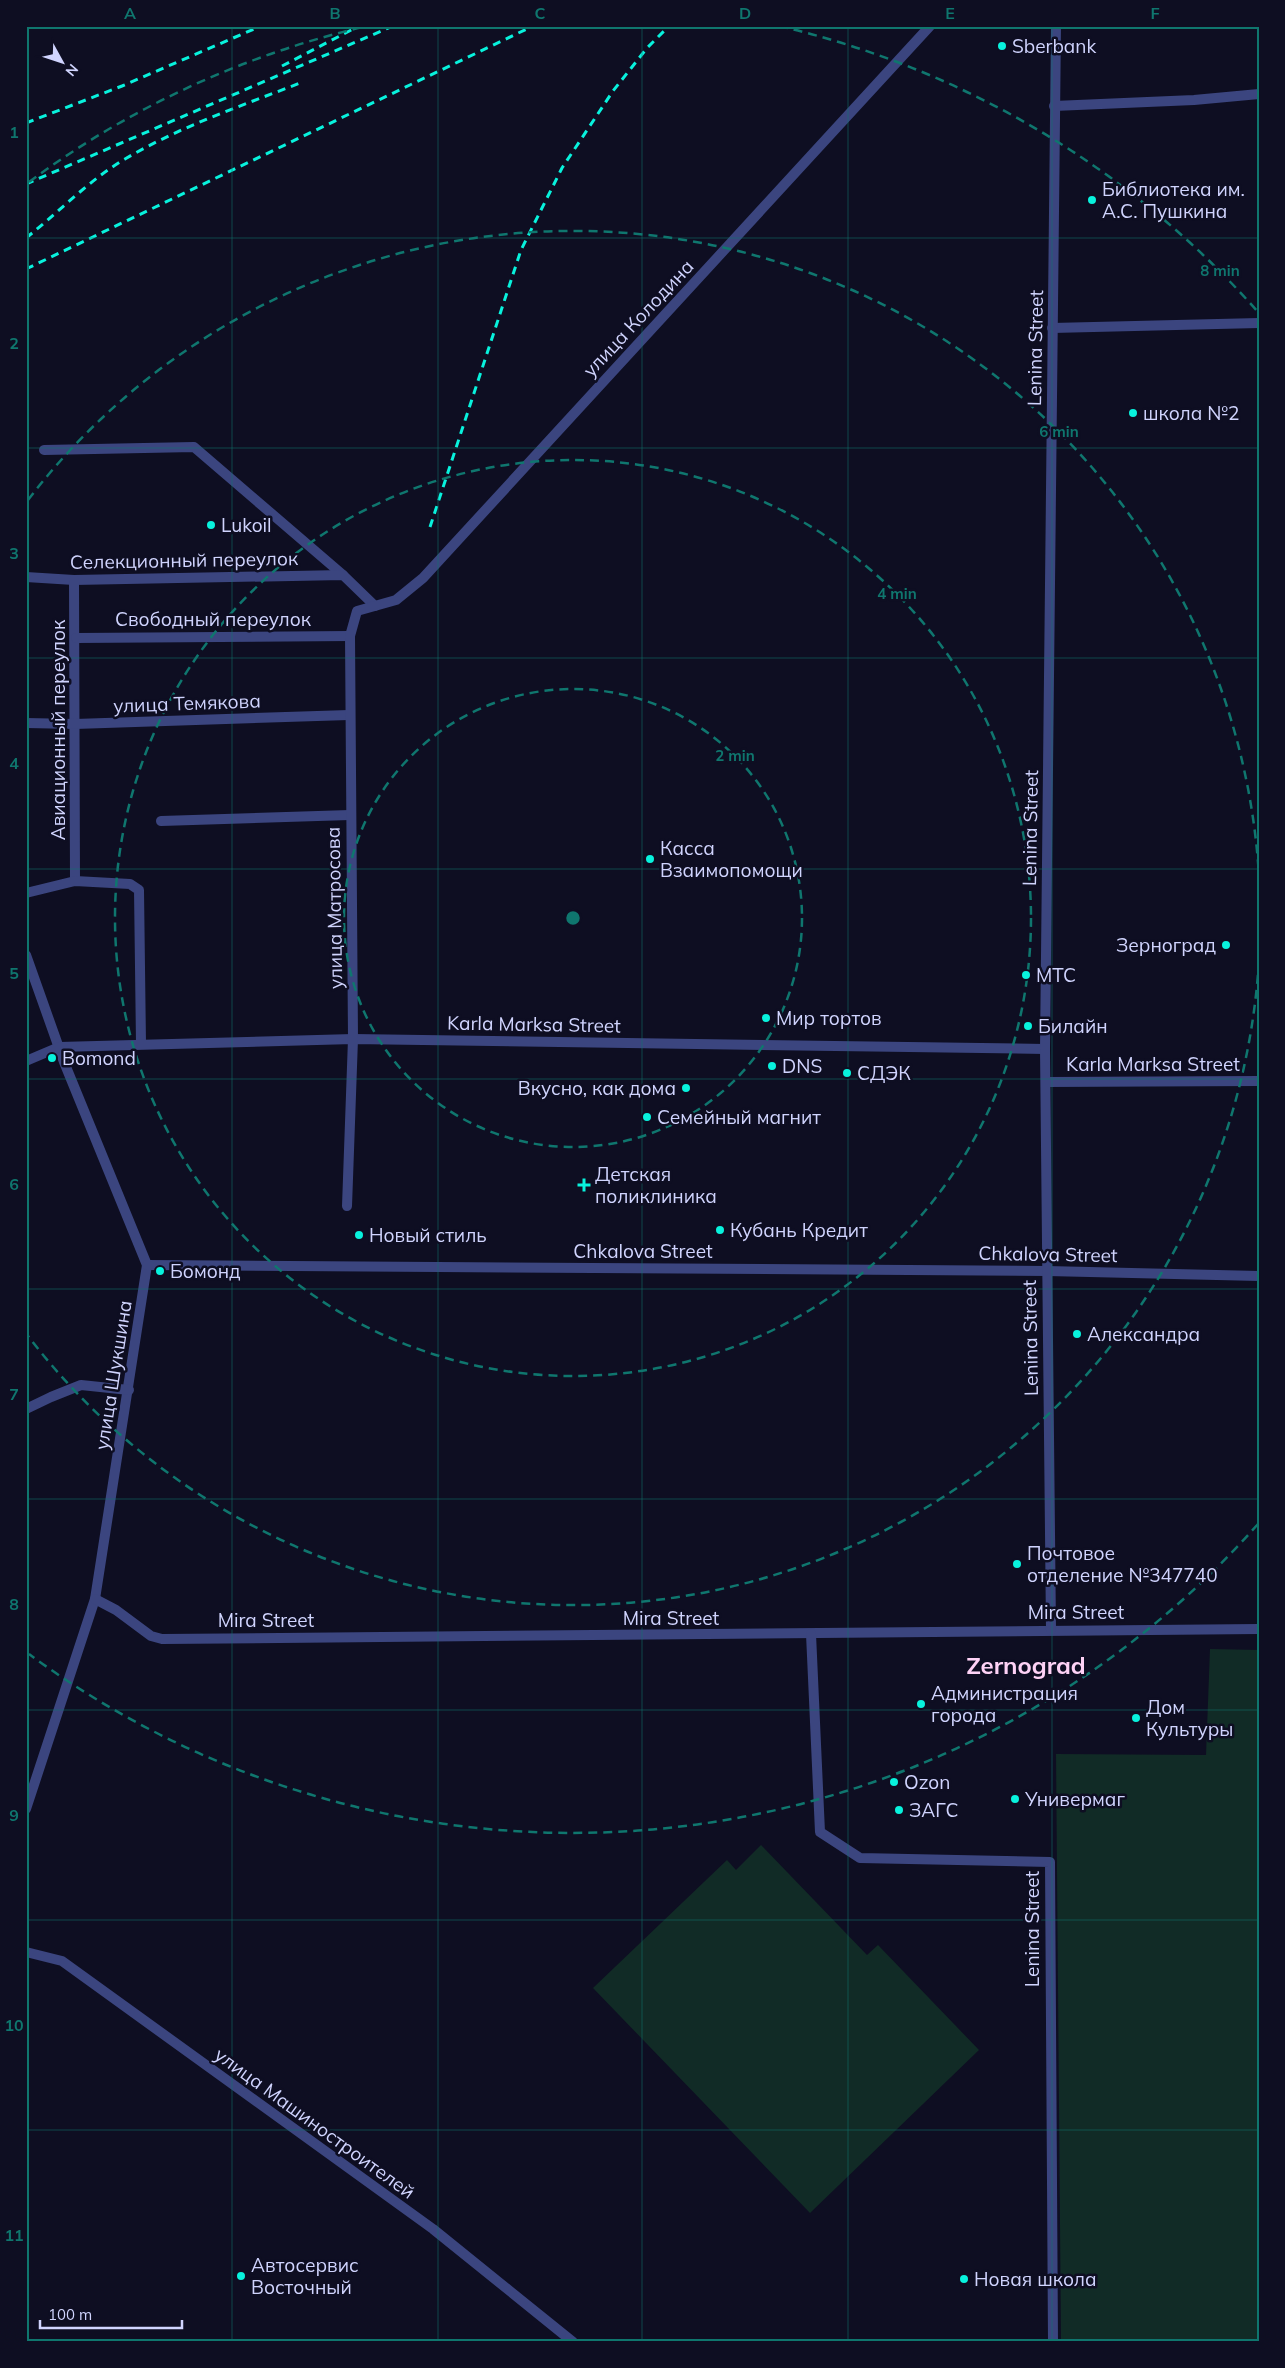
<svg xmlns="http://www.w3.org/2000/svg" width="1285" height="2368" viewBox="0 0 1285 2368" font-family="Mulish,sans-serif">
	<rect width="100%" height="100%" fill="#0e0e22"/>
	<g fill="#112b26">
		<path d="M1210,1649L1259,1650V2342H1061L1056,1754L1206,1755Z"/>
		<path d="M761,1845L867,1955L878,1945L979,2050L810,2213L593,1988L727,1860L736,1870Z"/>
	</g>
	<g fill="none" stroke-linecap="round" stroke-linejoin="round">
		<g stroke="#3b457f" stroke-width="10">
			<path d="M1054,106L1194,100L1259,94"/>
			<path d="M1052,328L1259,323"/>
			<path d="M44,450L194,447L343,575"/>
			<path d="M26,577L74,580L343,575L375,606"/>
			<path d="M74,580L75,881"/>
			<path d="M76,638L350,636"/>
			<path d="M26,723L75,724L349,715"/>
			<path d="M161,821L350,815"/>
			<path d="M26,893L75,881L130,884L139,890L141,1044"/>
			<path d="M26,955L64,1062L147,1265L95,1599L26,1809"/>
			<path d="M26,1061L59,1047L353,1039L1045,1049"/>
			<path d="M1047,1082L1259,1081"/>
			<path d="M347,1206L353,1039L350,636L357,611L396,600L423,578L930,26"/>
			<path d="M147,1265L1047,1271L1259,1276"/>
			<path d="M26,1409L51,1397L81,1385L129,1390"/>
			<path d="M95,1599L116,1610L151,1636L162,1639L1259,1629"/>
			<path d="M1051,1630L1045,1049L1056,26"/>
			<path d="M811,1634L820,1832L860,1858L1050,1862L1053,2342"/>
			<path d="M26,1952L62,1961L433,2229L573,2342"/>
		</g>
		<g stroke="#08f2dd" stroke-width="3" stroke-dasharray="8 6" stroke-linecap="butt">
			<path d="M282,66L359,26"/>
			<path d="M26,123L122,86L261,26"/>
			<path d="M26,184L393,26"/>
			<path d="M26,238C59,212 89,180 125,159C179,127 241,106 300,83"/>
			<path d="M26,269L533,26"/>
			<path d="M430,527L521,250L562,168L613,91L647,48L669,26"/>
		</g>
	</g>
	<path fill="none" stroke="#0f766e" stroke-width="1" stroke-opacity="0.55" d="M232,26V2342M438,26V2342M642,26V2342M848,26V2342M1052,26V2342M26,238H1259M26,448H1259M26,658H1259M26,869H1259M26,1079H1259M26,1289H1259M26,1499H1259M26,1710H1259M26,1920H1259M26,2130H1259"/>
	<g fill="none" stroke="#0f766e" stroke-width="2.5" stroke-dasharray="9 6">
		<circle cx="573" cy="918" r="229"/>
		<circle cx="573" cy="918" r="458"/>
		<path d="M1259 960A687 687 0 0 1 28 1336M28 500A687 687 0 0 1 1259 876"/>
		<path d="M1258 1524A915 915 0 0 1 29 1654M29 182A915 915 0 0 1 367 26M779 26A915 915 0 0 1 1258 312"/>
	</g>
	<g fill="#08f2dd" stroke="#0e0e22" stroke-width="2">
		<circle cx="1002" cy="46" r="5"/>
		<circle cx="1092" cy="200" r="5"/>
		<circle cx="1133" cy="413" r="5"/>
		<circle cx="211" cy="525" r="5"/>
		<circle cx="650" cy="859" r="5"/>
		<circle cx="1226" cy="945" r="5"/>
		<circle cx="1026" cy="975" r="5"/>
		<circle cx="766" cy="1018" r="5"/>
		<circle cx="1028" cy="1026" r="5"/>
		<circle cx="52" cy="1058" r="5"/>
		<circle cx="772" cy="1066" r="5"/>
		<circle cx="847" cy="1073" r="5"/>
		<circle cx="686" cy="1088" r="5"/>
		<circle cx="647" cy="1117" r="5"/>
		<path d="M581.5 1177.5h5v5h5v5h-5v5h-5v-5h-5v-5h5z"/>
		<circle cx="720" cy="1230" r="5"/>
		<circle cx="359" cy="1235" r="5"/>
		<circle cx="160" cy="1271" r="5"/>
		<circle cx="1077" cy="1334" r="5"/>
		<circle cx="1017" cy="1564" r="5"/>
		<circle cx="921" cy="1704" r="5"/>
		<circle cx="1136" cy="1718" r="5"/>
		<circle cx="894" cy="1782" r="5"/>
		<circle cx="1015" cy="1799" r="5"/>
		<circle cx="899" cy="1810" r="5"/>
		<circle cx="241" cy="2276" r="5"/>
		<circle cx="964" cy="2279" r="5"/>
	</g>
	<g text-anchor="middle" stroke-width="5" stroke-linejoin="round" paint-order="stroke">
		<g font-size="19" fill="#d0d4fe" stroke="#0e0e22" text-anchor="start">
			<text x="1012" y="53">Sberbank</text>
			<text x="1102" y="196">Библиотека им.<tspan x="1102" dy="22">А.С. Пушкина</tspan></text>
			<text x="1143" y="420">школа №2</text>
			<text x="221" y="532">Lukoil</text>
			<text x="660" y="855">Касса<tspan x="660" dy="22">Взаимопомощи</tspan></text>
			<text x="1216" y="952" text-anchor="end">Зерноград</text>
			<text x="1036" y="982">МТС</text>
			<text x="776" y="1025">Мир тортов</text>
			<text x="1038" y="1033">Билайн</text>
			<text x="62" y="1065">Bomond</text>
			<text x="782" y="1073">DNS</text>
			<text x="857" y="1080">СДЭК</text>
			<text x="676" y="1095" text-anchor="end">Вкусно, как дома</text>
			<text x="657" y="1124">Семейный магнит</text>
			<text x="595" y="1181">Детская<tspan x="595" dy="22">поликлиника</tspan></text>
			<text x="730" y="1237">Кубань Кредит</text>
			<text x="369" y="1242">Новый стиль</text>
			<text x="170" y="1278">Бомонд</text>
			<text x="1087" y="1341">Александра</text>
			<text x="1027" y="1560">Почтовое<tspan x="1027" dy="22">отделение №347740</tspan></text>
			<text x="931" y="1700">Администрация<tspan x="931" dy="22">города</tspan></text>
			<text x="1146" y="1714">Дом<tspan x="1146" dy="22">Культуры</tspan></text>
			<text x="904" y="1789">Ozon</text>
			<text x="1025" y="1806">Универмаг</text>
			<text x="909" y="1817">ЗАГС</text>
			<text x="251" y="2272">Автосервис<tspan x="251" dy="22">Восточный</tspan></text>
			<text x="974" y="2286">Новая школа</text>
		</g>
		<g font-size="19" fill="#d0d4fe" stroke="#0e0e22">
			<text transform="translate(638 318) rotate(-47)" y="7">улица Колодина</text>
			<text transform="translate(1035 348) rotate(-89)" y="7">Lenina Street</text>
			<text transform="translate(184 560) rotate(-1)" y="7">Селекционный переулок</text>
			<text x="213" y="626">Свободный переулок</text>
			<text transform="translate(187 703) rotate(-2)" y="7">улица Темякова</text>
			<text transform="translate(58 730) rotate(-90)" y="7">Авиационный переулок</text>
			<text transform="translate(1030 828) rotate(-89)" y="7">Lenina Street</text>
			<text transform="translate(334 908) rotate(-91)" y="7">улица Матросова</text>
			<text transform="translate(534 1024) rotate(1)" y="7">Karla Marksa Street</text>
			<text x="1153" y="1071">Karla Marksa Street</text>
			<text x="643" y="1258">Chkalova Street</text>
			<text transform="translate(1048 1254) rotate(1)" y="7">Chkalova Street</text>
			<text transform="translate(1030 1338) rotate(-91)" y="7">Lenina Street</text>
			<text transform="translate(113 1375) rotate(-81)" y="7">улица Шукшина</text>
			<text x="1076" y="1619">Mira Street</text>
			<text x="671" y="1625">Mira Street</text>
			<text x="266" y="1627">Mira Street</text>
			<text transform="translate(1032 1929) rotate(-90)" y="7">Lenina Street</text>
			<text transform="translate(315 2123) rotate(36)" y="7">улица Машиностроителей</text>
		</g>
		<g font-size="24" font-weight="bold" fill="#fed2f6" stroke="#0e0e22">
			<text x="1026" y="1674">Zernograd</text>
		</g>
	</g>
	<circle cx="573" cy="918" r="8" fill="#0f766e" stroke="#0e0e22" stroke-width="2.5"/>
	<g font-size="15" text-anchor="middle" font-weight="bold" fill="#0f766e" stroke="#0e0e22" stroke-width="5" stroke-linejoin="round" paint-order="stroke">
		<text x="1220" y="276">8 min</text>
		<text x="1059" y="437">6 min</text>
		<text x="897" y="599">4 min</text>
		<text x="735" y="761">2 min</text>
	</g>
	<rect width="1285" height="2368" fill="none" stroke="#0e0e22" stroke-width="55"/>
	<g transform="translate(62 62) rotate(130)" stroke="#0e0e22" stroke-width="4" paint-order="stroke">
	<path d="M0-4L9 19L0 12L-9 19Z" fill="#d0d4fe"/>
	<text y="-8" font-size="14" font-weight="bold" text-anchor="middle" fill="#d0d4fe">N</text>
	</g>
	<path d="M40 2320v8h142v-8" fill="none" stroke="#d0d4fe" stroke-width="2.5"/>
	<text x="48" y="2320" font-size="15" fill="#d0d4fe" stroke="#0e0e22" stroke-width="4" paint-order="stroke">100 m</text>
	<rect x="28" y="28" width="1230" height="2312" fill="none" stroke="#0f766e" stroke-width="2"/>
	<g font-size="16" text-anchor="middle" font-weight="bold" fill="#0f766e">
		<text x="130" y="19">A</text>
		<text x="335" y="19">B</text>
		<text x="540" y="19">C</text>
		<text x="745" y="19">D</text>
		<text x="950" y="19">E</text>
		<text x="1155" y="19">F</text>
		<text x="14" y="138">1</text>
		<text x="14" y="349">2</text>
		<text x="14" y="559">3</text>
		<text x="14" y="769">4</text>
		<text x="14" y="979">5</text>
		<text x="14" y="1190">6</text>
		<text x="14" y="1400">7</text>
		<text x="14" y="1610">8</text>
		<text x="14" y="1821">9</text>
		<text x="14" y="2031">10</text>
		<text x="14" y="2241">11</text>
	</g>
</svg>
